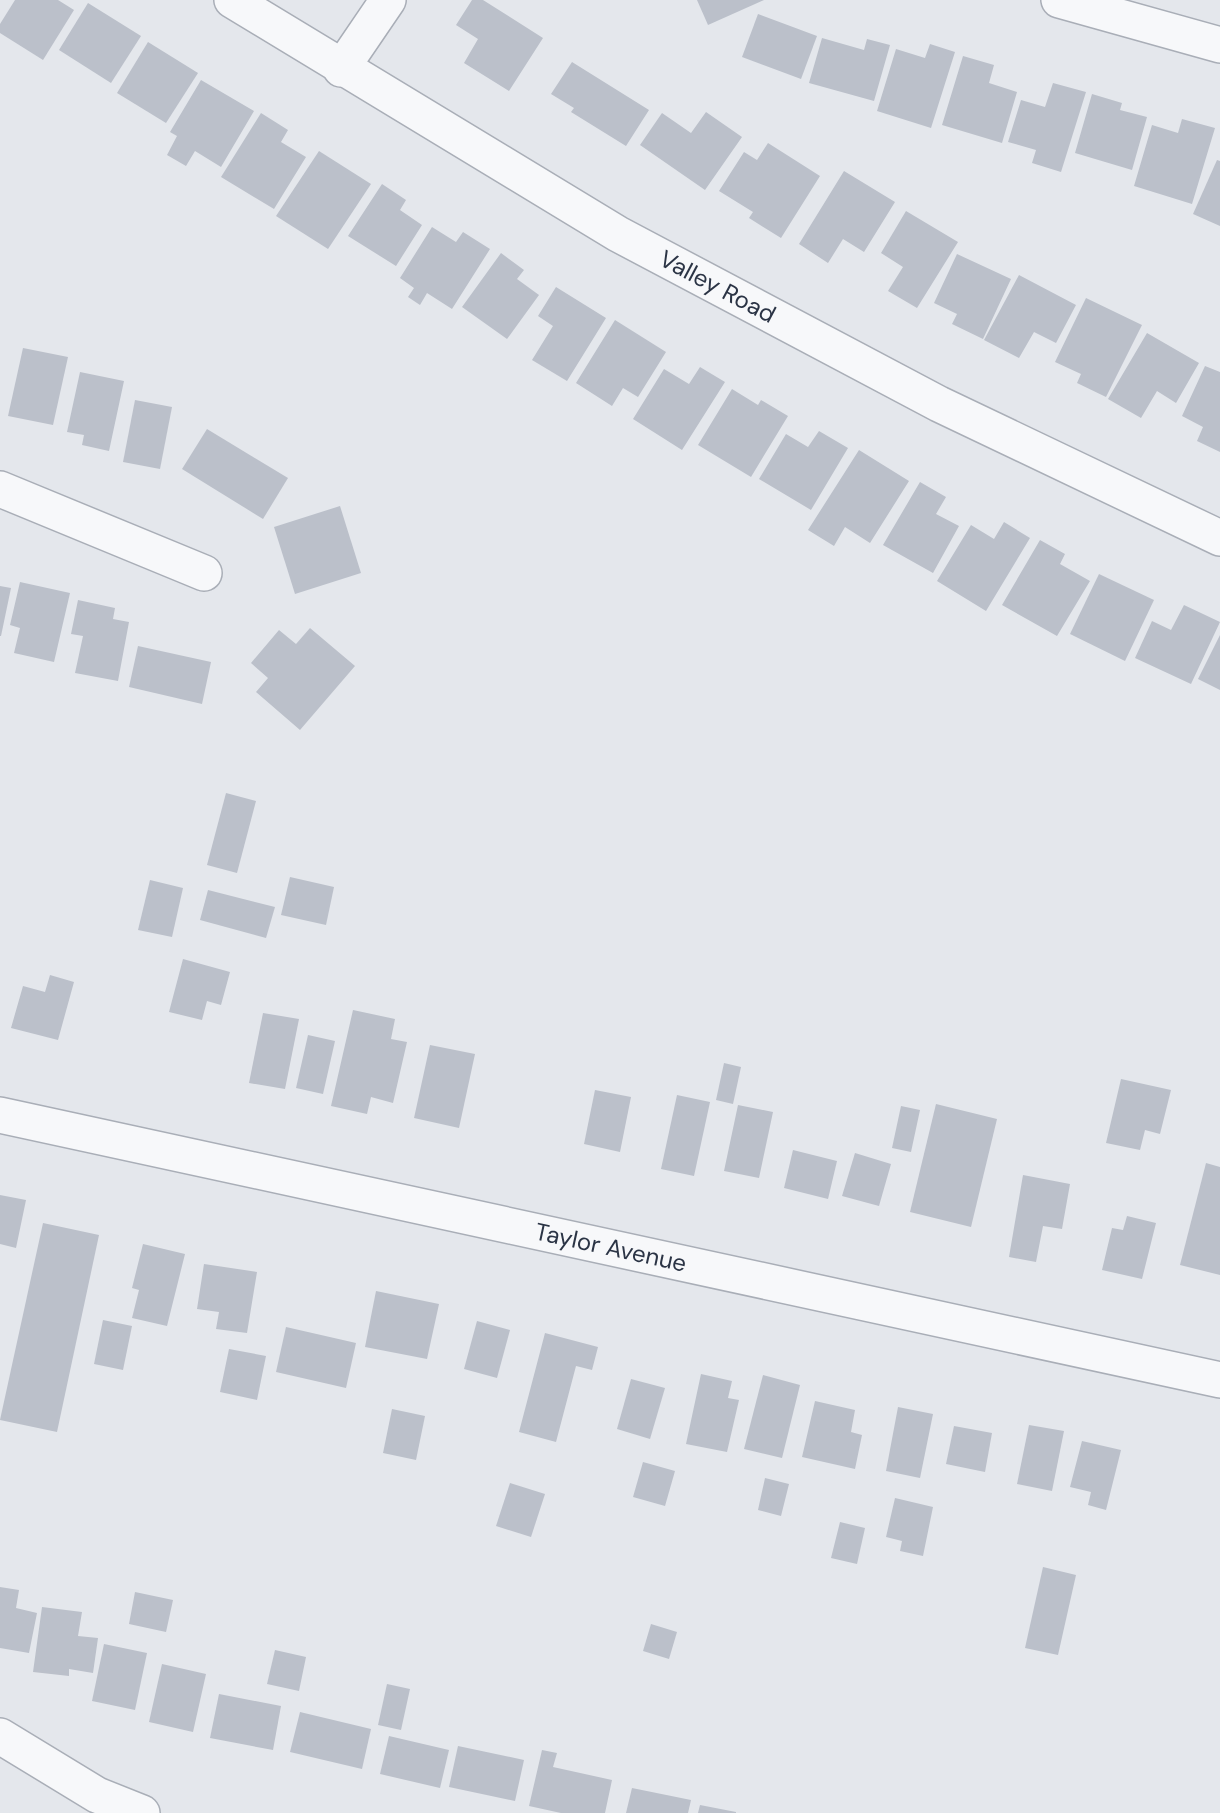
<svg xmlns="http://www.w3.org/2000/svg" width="1220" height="1813" viewBox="0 0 1220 1813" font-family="'DM Sans',sans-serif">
	<rect width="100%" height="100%" fill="#e4e7ec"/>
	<g fill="#bbc0ca">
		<path d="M15,0H58L74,10L43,60L0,33V24Z"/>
		<path d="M472,0H483L543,38L509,91L464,63L478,39L456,25Z"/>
		<path d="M697,0H764L708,25Z"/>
		<path d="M88,3L141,36L111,83L59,50Z"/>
		<path d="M758,14L817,36L801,79L742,57Z"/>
		<path d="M822,38L864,50L867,39L890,45L874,101L809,83Z"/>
		<path d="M148,42L198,73L166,123L117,93Z"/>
		<path d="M930,44L955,52L931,128L877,111L896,49L925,58Z"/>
		<path d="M963,56L994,65L989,83L1017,92L1002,143L942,125Z"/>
		<path d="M572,62L649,110L626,146L571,112L574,108L551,94Z"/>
		<path d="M201,80L254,111L221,167L195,151L186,166L167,155L177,136L170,132Z"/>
		<path d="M1053,83L1086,92L1061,172L1032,163L1036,150L1008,142L1021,100L1045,107Z"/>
		<path d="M1092,94L1122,103L1120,110L1147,117L1132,170L1075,153Z"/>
		<path d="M706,112L742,137L705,190L640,145L662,113L691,133Z"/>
		<path d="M261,113L288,130L281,142L306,157L274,209L221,177Z"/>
		<path d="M1182,119L1215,128L1192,204L1134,186L1152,125L1178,133Z"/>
		<path d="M768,143L820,176L781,238L749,218L753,212L719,191L744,152L757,160Z"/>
		<path d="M319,151L371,184L328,249L276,216Z"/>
		<path d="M1217,160L1220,161V226L1193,214Z"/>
		<path d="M844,171L895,202L864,252L843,239L828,263L799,244Z"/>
		<path d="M382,184L406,200L400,210L422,225L396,266L348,236Z"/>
		<path d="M906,211L958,242L917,308L888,291L903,267L881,253Z"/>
		<path d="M432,227L456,242L463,232L490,249L452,309L427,293L420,305L408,297L414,288L400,278Z"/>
		<path d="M501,253L524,270L517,279L539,295L507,339L462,307Z"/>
		<path d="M957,254L1011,279L983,339L952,324L957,314L934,303Z"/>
		<path d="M1019,275L1076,305L1056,343L1034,332L1019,358L984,340Z"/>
		<path d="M556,287L606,318L567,381L532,360L553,326L538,316Z"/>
		<path d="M1086,298L1142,325L1106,397L1077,383L1081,374L1055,362Z"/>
		<path d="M615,320L666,352L638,397L623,388L612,406L576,383Z"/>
		<path d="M1147,333L1199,363L1176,403L1157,391L1141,418L1108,399Z"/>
		<path d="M23,348L68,357L53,425L8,416Z"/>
		<path d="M1205,366L1220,372V452L1197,441L1203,427L1182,416Z"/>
		<path d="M700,367L725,382L682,450L633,419L664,369L689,384Z"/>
		<path d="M80,372L124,381L109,451L82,445L84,435L67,432Z"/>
		<path d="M732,389L758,405L761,400L788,416L751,477L698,445Z"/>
		<path d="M135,400L172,407L160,469L123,462Z"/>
		<path d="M207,429L288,478L263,519L182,469Z"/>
		<path d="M819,431L848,448L811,510L759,479L786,434L808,447Z"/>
		<path d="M859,450L909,481L870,543L845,527L834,546L808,530Z"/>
		<path d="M920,482L946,497L936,514L959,526L933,573L883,545Z"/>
		<path d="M340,506L361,573L295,594L274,527Z"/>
		<path d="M1004,522L1030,538L986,611L937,581L971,525L994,539Z"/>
		<path d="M1040,540L1065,554L1060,564L1090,581L1057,636L1002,605Z"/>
		<path d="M1099,574L1154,600L1125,661L1070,634Z"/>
		<path d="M20,582L70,593L54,662L14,653L20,628L10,625Z"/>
		<path d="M0,586L11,588L1,636H0Z"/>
		<path d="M78,600L115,608L113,619L129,622L118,681L75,673L83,636L71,634Z"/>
		<path d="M1184,605L1220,622L1191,684L1135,658L1152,621L1171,630Z"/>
		<path d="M310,628L355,666L300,730L256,692L268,678L251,663L279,630L296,644Z"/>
		<path d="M1220,635V690L1198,679Z"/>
		<path d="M138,646L211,662L202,704L129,687Z"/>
		<path d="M226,793L256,801L237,873L207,865Z"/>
		<path d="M290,877L334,887L326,925L281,915Z"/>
		<path d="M150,880L183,888L172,937L138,930Z"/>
		<path d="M208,890L275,907L266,938L200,920Z"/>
		<path d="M183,959L230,972L221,1005L207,1001L202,1020L169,1012Z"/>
		<path d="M50,975L74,982L58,1040L11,1028L23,986L45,992Z"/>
		<path d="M353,1010L395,1019L391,1039L407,1042L393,1103L371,1097L367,1114L331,1106Z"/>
		<path d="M263,1013L299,1019L285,1089L249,1083Z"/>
		<path d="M308,1035L335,1041L323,1094L296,1088Z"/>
		<path d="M430,1045L475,1054L459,1128L414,1118Z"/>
		<path d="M724,1063L741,1067L733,1104L716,1100Z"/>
		<path d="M1121,1079L1171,1090L1160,1134L1145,1130L1140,1150L1106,1143Z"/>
		<path d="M595,1090L631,1097L620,1152L584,1144Z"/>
		<path d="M677,1095L710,1102L694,1176L661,1169Z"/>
		<path d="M936,1104L997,1119L971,1227L910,1212Z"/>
		<path d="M738,1105L773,1112L759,1178L724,1171Z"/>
		<path d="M901,1106L920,1110L911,1152L892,1148Z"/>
		<path d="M793,1150L837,1161L828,1199L784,1188Z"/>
		<path d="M855,1153L891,1164L879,1206L842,1196Z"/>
		<path d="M1206,1163L1220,1167V1275L1180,1265Z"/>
		<path d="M1023,1175L1070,1184L1062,1229L1043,1226L1036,1262L1009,1257Z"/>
		<path d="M0,1195L26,1200L16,1248L0,1244Z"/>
		<path d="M1127,1216L1156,1223L1142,1279L1102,1270L1112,1228L1123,1230Z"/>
		<path d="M43,1223L99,1235L57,1432L0,1420Z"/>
		<path d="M143,1244L185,1254L167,1326L132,1318L139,1290L132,1288Z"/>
		<path d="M204,1264L257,1272L247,1333L216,1329L219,1312L197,1309Z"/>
		<path d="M376,1291L439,1304L427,1359L365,1347Z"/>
		<path d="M103,1320L132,1326L123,1370L94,1364Z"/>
		<path d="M477,1321L510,1330L497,1378L464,1369Z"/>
		<path d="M286,1327L356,1343L346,1388L276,1372Z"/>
		<path d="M545,1333L598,1347L592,1370L576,1366L556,1442L519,1432Z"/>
		<path d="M229,1349L266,1356L257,1400L220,1392Z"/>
		<path d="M701,1374L732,1381L728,1398L739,1400L727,1452L686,1444Z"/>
		<path d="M763,1375L800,1385L782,1458L744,1449Z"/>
		<path d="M631,1379L665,1388L650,1439L617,1429Z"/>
		<path d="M815,1401L855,1410L851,1432L862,1435L855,1469L802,1457Z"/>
		<path d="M898,1407L933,1414L920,1478L886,1471Z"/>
		<path d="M392,1409L425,1416L416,1460L383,1453Z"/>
		<path d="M1029,1425L1064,1431L1052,1491L1017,1484Z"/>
		<path d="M954,1426L992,1433L985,1472L946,1464Z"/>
		<path d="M1082,1441L1121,1450L1106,1510L1088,1505L1091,1492L1070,1487Z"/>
		<path d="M643,1462L675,1471L665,1506L633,1497Z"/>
		<path d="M765,1478L789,1484L781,1516L758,1510Z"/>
		<path d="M510,1483L545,1494L531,1537L496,1526Z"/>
		<path d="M895,1498L933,1507L923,1556L900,1551L902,1541L886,1537Z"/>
		<path d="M840,1522L865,1528L857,1564L831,1558Z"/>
		<path d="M1043,1567L1076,1575L1058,1655L1025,1648Z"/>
		<path d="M0,1587L19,1590L16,1608L37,1613L29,1653L0,1648Z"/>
		<path d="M135,1592L173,1600L166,1632L129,1624Z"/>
		<path d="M42,1607L82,1612L78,1636L98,1638L93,1673L69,1669V1676L33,1672Z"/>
		<path d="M651,1624L677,1632L669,1659L643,1651Z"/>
		<path d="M104,1644L147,1653L135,1710L92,1701Z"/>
		<path d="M275,1650L306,1657L299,1691L267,1684Z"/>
		<path d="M162,1664L206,1674L193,1732L149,1722Z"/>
		<path d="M387,1684L410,1689L401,1730L378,1725Z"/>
		<path d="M219,1694L281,1706L273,1750L210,1738Z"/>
		<path d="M300,1712L371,1729L362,1769L290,1752Z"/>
		<path d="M389,1736L449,1750L440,1788L380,1774Z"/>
		<path d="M458,1746L524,1760L515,1801L449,1787Z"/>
		<path d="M542,1750L557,1753L553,1767L612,1780L605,1813H561L529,1806Z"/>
		<path d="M632,1788L691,1800L688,1813H626Z"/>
		<path d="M700,1805L736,1812V1813H698Z"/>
	</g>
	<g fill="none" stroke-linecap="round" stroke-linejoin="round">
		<g stroke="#a9aeb7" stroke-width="38">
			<g id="minor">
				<path id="s1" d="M232,0L618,234L939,404L1220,538"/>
				<path d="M1059,0L1220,45"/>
				<path d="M341,69L388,0"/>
				<path d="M0,489L204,573"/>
				<path id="s2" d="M0,1115L1220,1380"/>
				<path d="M0,1736L97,1795L142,1813"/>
			</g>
		</g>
		<use href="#minor" stroke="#f7f8fa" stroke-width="35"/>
	</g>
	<g text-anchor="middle" stroke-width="7" stroke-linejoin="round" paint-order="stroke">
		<g font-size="24" fill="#2b3445" stroke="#f4f6f9">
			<text dy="8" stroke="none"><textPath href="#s1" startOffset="564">Valley Road</textPath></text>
			<text dy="8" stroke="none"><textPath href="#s2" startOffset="625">Taylor Avenue</textPath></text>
		</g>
	</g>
</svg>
